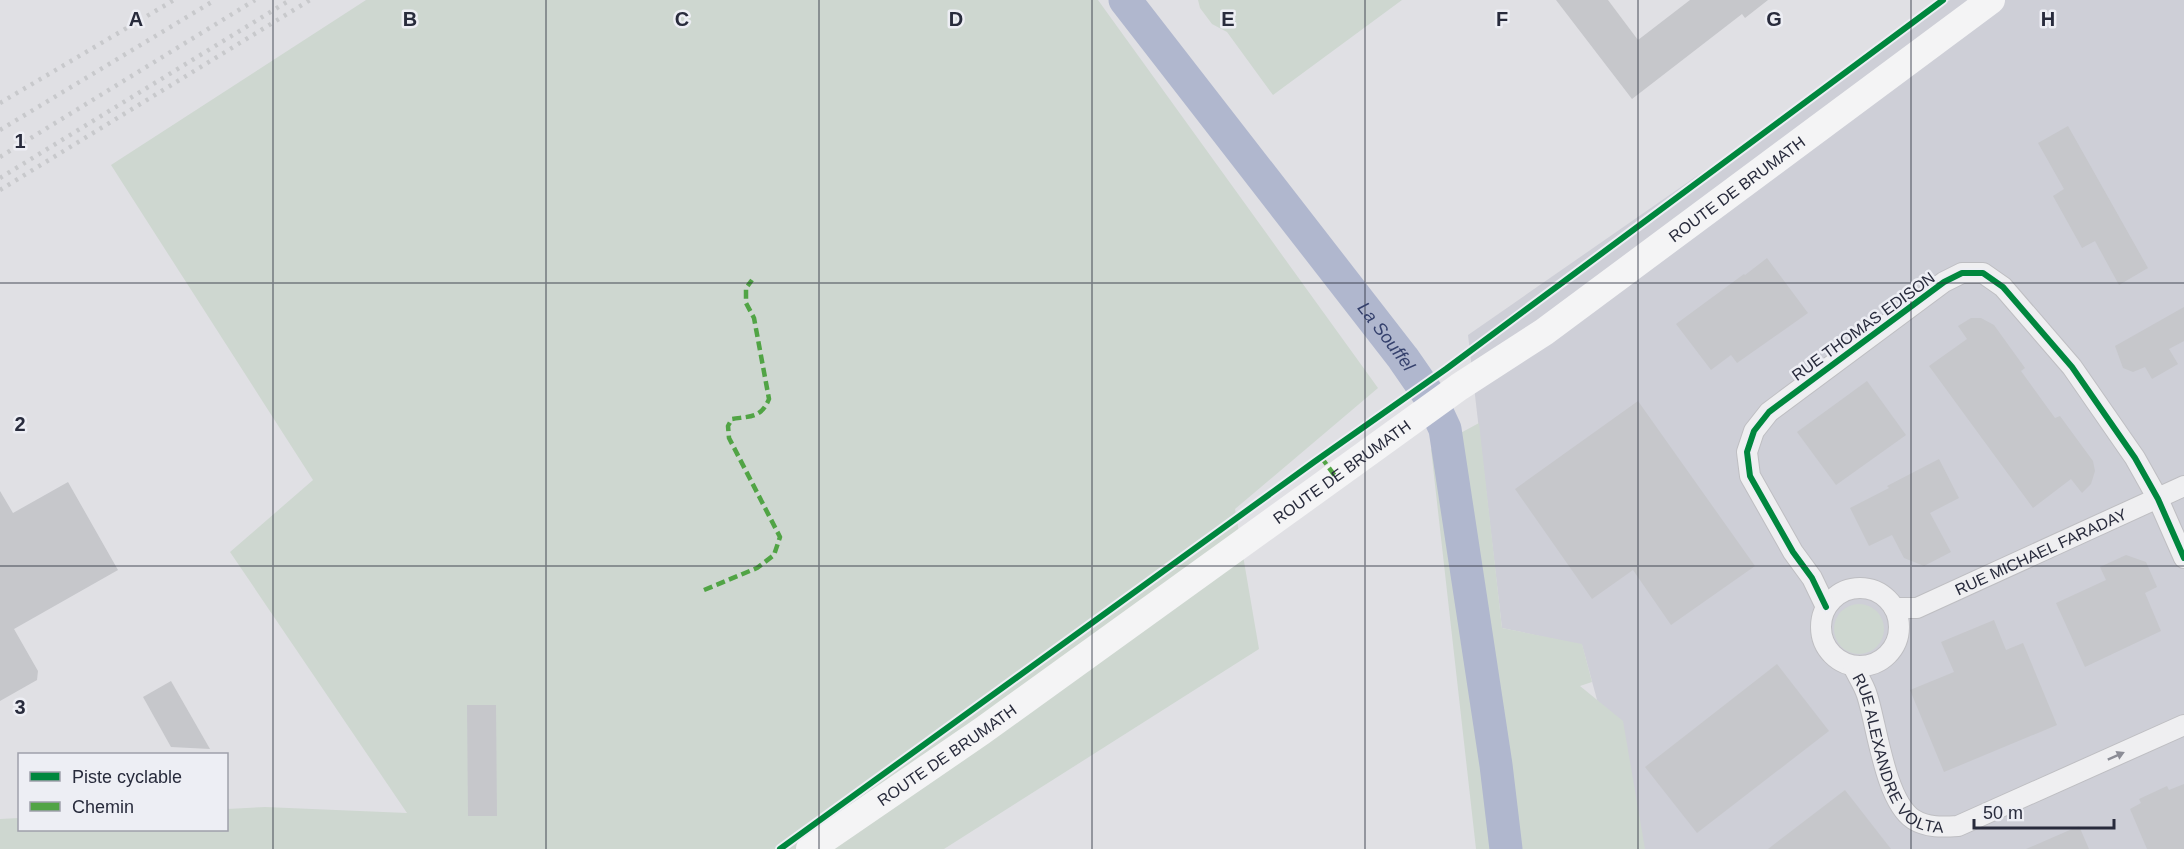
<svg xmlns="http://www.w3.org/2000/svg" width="2184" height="849" viewBox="0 0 2184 849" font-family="Helvetica,sans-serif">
	<rect width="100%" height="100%" fill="#e0e0e4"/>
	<path fill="#cecfd7" d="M1950,0H2184V849H1638L1582,645L1502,628L1468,335Z"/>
	<g fill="#ced7d0">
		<path d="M366,0H1098L1378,388L1235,509L1259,649L944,849H0V819L19,818L20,830H226L227,809L265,807L407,813L230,552L313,480L111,165Z"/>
		<path d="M1198,0H1402L1273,95L1227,32L1212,24L1200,8Z"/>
		<path d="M1479,423L1502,628L1582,644L1592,682L1580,686L1623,721L1645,849H1476L1431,449Z"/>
		<circle cx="1859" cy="629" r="25"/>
	</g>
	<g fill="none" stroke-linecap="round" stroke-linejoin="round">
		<path stroke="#b0b7ce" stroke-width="33" id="s1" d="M1125,0L1403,358L1430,397L1445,429L1496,765L1506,849"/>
	</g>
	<g fill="#c6c7cb">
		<path d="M1556,0H1608L1638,40L1690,0H1768L1745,18L1742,14L1632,99Z"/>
		<path d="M2068,126L2148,268L2119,285L2095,241L2082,248L2053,196L2064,189L2038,143Z"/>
		<path d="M1767,258L1808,313L1737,363L1731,355L1711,370L1676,324L1744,274L1745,275Z"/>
		<path d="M2184,307V341L2169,349L2178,364L2152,379L2145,367L2133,372L2123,368L2115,346Z"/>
		<path d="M1971,318H1981L1994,325L2025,368L2021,371L2055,418L2060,416L2093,461L2095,471L2091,484L2082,493L2071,479L2033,508L1929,366L1967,339L1958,326Z"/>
		<path d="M1867,381L1906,435L1836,485L1797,432Z"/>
		<path d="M1638,401L1755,566L1671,625L1633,570L1592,599L1515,489Z"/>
		<path d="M1939,459L1959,498L1930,513L1951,552L1924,566L1904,558L1892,535L1869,546L1850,508L1889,488L1887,486Z"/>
		<path d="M68,482L118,570L14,629L38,671L37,680L0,701V491L13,513Z"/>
		<path d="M2126,555L2146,562L2157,587L2145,593L2161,631L2085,667L2056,603L2106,580L2100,567Z"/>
		<path d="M1994,620L2006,650L2023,643L2057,725L1944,772L1910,690L1954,672L1941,642Z"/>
		<path d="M1777,664L1829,731L1697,833L1645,767Z"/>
		<path d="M171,681L210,749L171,747L143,697Z"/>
		<path d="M467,705H496L497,816H468Z"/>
		<path d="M2184,784V849H2147L2130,809L2141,803L2139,799L2167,786L2169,790Z"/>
		<path d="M1845,790L1891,849H1768Z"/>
		<path d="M2079,826L2089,849H2026Z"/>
	</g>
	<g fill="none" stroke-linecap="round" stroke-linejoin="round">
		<g stroke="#bebec2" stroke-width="22">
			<g id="street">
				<circle cx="1860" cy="627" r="39"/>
				<path d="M1826,607L1812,578L1793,552L1750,476L1747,452L1754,431L1769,412L1944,282L1962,273H1983L2003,287L2072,367L2135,458L2158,499L2184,558"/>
				<path id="s2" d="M1894,608H1917L2184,486"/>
				<path id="s3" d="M1853,666C1857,675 1864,685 1867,695C1877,726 1885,800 1913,819C1927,828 1943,827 1958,826L2184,725"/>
			</g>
		</g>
		<use href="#street" stroke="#efeff1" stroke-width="20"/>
		<path stroke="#f4f4f5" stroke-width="28" id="s4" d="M810,849L982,731L1459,387L1544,332L1991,0"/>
		<g stroke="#c8c9cc" stroke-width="4.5" stroke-dasharray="3 6" stroke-linecap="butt">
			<path d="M0,103L174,0"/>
			<path d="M0,130L215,0"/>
			<path d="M0,157L255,0"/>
			<path d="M0,178L290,0"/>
			<path d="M0,190L310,0"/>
		</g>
		<g stroke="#51a445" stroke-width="4.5" stroke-dasharray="9 4.5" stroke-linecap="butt">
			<path d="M1321,457L1335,476"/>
			<path d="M704,590L757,568L774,555L780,537L729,438L728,426L732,419C751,416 761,418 769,399L754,318L746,303V288L752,280"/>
		</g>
		<g stroke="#edeef4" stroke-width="10">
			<g id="cycleway">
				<path d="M1826,607L1812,578L1793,552L1750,476L1747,452L1754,431L1769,412L1944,282L1962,273H1983L2003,287L2072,367L2135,458L2158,499L2184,558"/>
				<path d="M780,849L1314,462L1446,369L1943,0"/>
			</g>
		</g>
		<use href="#cycleway" stroke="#00873e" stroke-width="6"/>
	</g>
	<defs><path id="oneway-solid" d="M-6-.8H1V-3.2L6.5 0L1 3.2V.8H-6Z" transform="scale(1.5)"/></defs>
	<use fill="#8c8d96" href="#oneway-solid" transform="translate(2116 756) rotate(-24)"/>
	<path fill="none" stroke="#282b3c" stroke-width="1.5" stroke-opacity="0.55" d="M273,0V849M546,0V849M819,0V849M1092,0V849M1365,0V849M1638,0V849M1911,0V849M0,283H2184M0,566H2184"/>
	<g text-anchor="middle" stroke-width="5" stroke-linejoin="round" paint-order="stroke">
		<g font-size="16" fill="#282b3c" stroke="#edeef4">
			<text dy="6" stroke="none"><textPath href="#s4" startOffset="1138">ROUTE DE BRUMATH</textPath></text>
			<text transform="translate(1863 326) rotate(-36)" y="6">RUE THOMAS EDISON</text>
			<text dy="6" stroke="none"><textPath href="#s4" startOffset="652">ROUTE DE BRUMATH</textPath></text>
			<text dy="6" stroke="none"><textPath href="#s2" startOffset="159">RUE MICHAEL FARADAY</textPath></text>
			<text dy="6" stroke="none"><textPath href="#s3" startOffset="104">RUE ALEXANDRE VOLTA</textPath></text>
			<text dy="6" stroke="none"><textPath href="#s4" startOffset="166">ROUTE DE BRUMATH</textPath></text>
		</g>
		<g font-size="18" font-style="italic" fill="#35416d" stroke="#edeef4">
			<text dy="6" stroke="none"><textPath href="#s1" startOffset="426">La Souffel</textPath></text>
		</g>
	</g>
	<g font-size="20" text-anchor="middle" font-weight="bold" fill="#282b3c" stroke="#edeef4" stroke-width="5" stroke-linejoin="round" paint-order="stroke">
		<text x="136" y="26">A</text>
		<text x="410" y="26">B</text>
		<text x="682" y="26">C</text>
		<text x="956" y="26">D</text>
		<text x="1228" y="26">E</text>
		<text x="1502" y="26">F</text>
		<text x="1774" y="26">G</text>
		<text x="2048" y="26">H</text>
		<text x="20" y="148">1</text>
		<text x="20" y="431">2</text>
		<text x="20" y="714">3</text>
	</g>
	<rect x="18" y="753" width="210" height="78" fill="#edeef4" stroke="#9ea0aa" stroke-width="1.5"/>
	<rect x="30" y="772" width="30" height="9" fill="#00873e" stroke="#9ea0aa" stroke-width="1.5"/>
	<text x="72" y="783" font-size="18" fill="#282b3c">Piste cyclable</text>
	<rect x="30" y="802" width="30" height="9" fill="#51a445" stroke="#9ea0aa" stroke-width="1.5"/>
	<text x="72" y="813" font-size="18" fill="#282b3c">Chemin</text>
	<path d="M1974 819v9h140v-9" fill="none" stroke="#282b3c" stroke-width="3"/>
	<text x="1983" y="819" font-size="18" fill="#282b3c" stroke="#edeef4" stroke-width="4.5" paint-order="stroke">50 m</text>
</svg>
